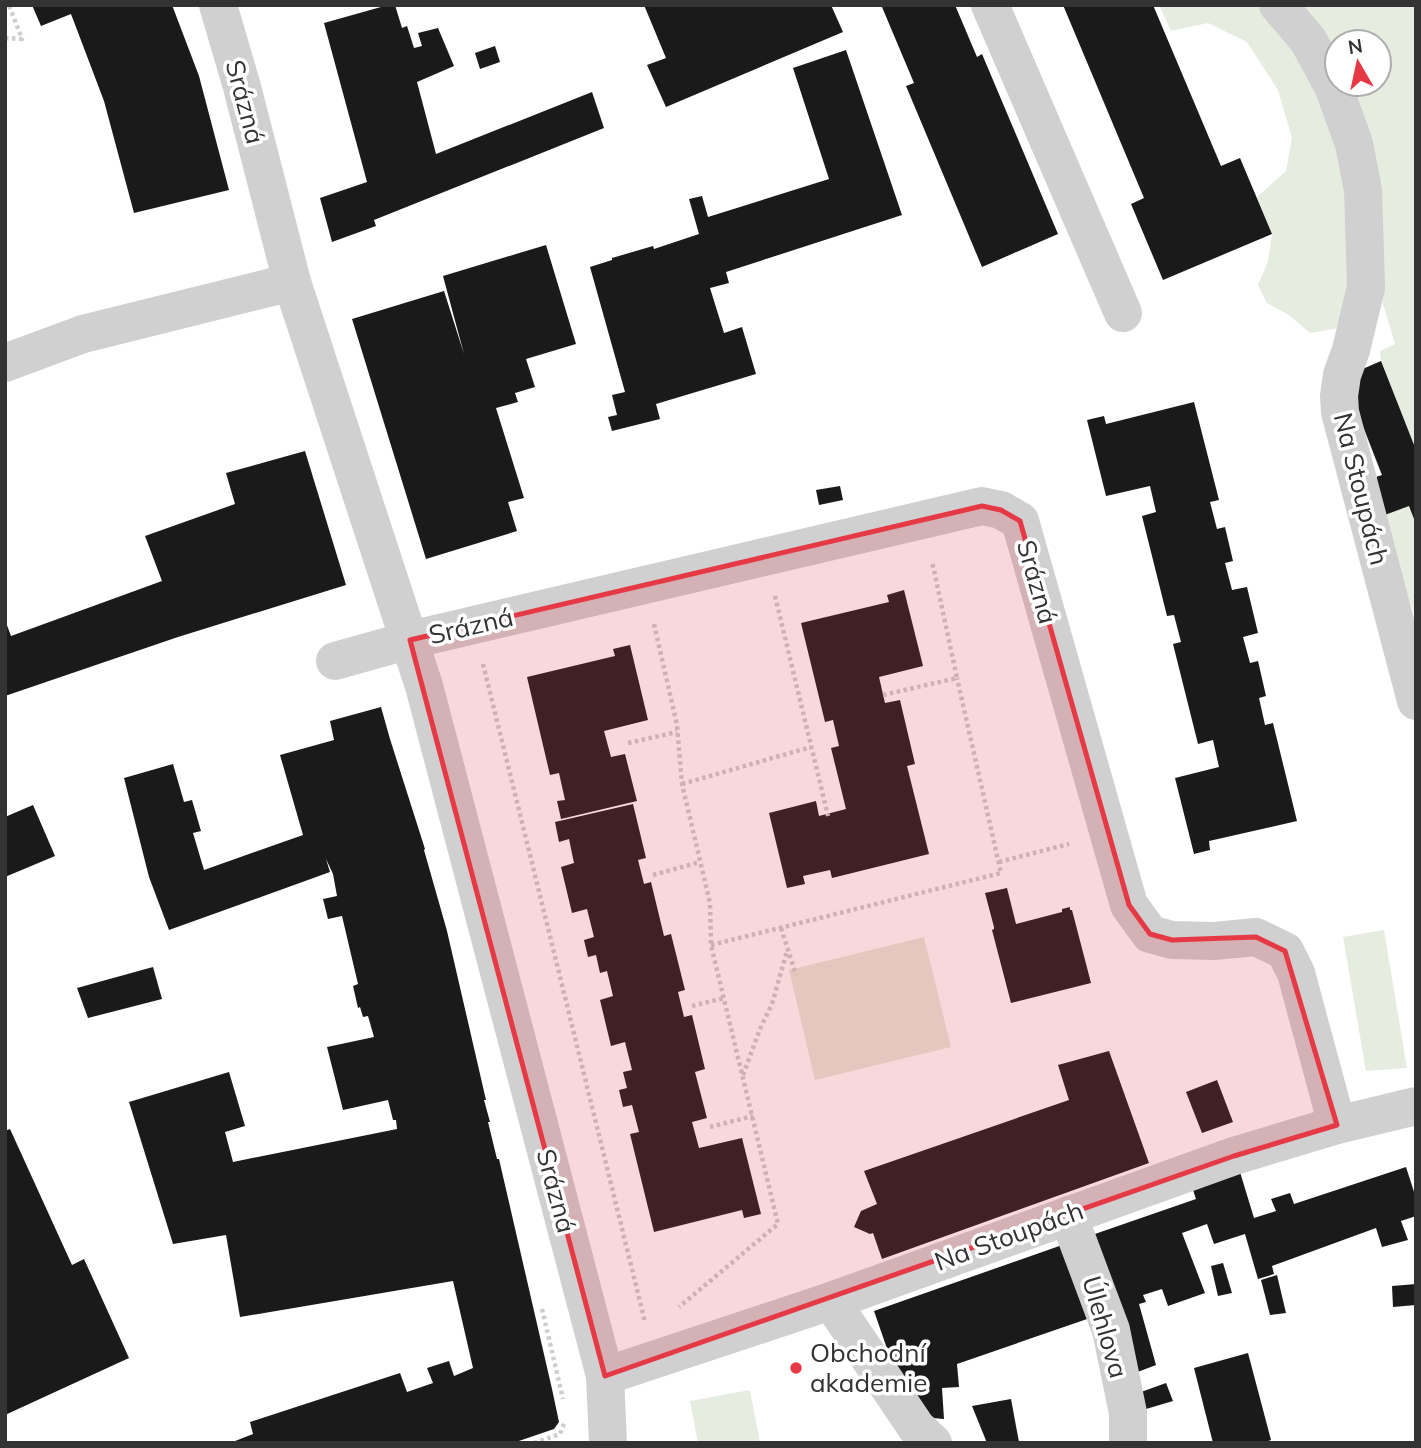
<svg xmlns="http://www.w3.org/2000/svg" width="1421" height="1448" font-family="Mulish,sans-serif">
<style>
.green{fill:#e6ecdf}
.building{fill:#1a1a1a}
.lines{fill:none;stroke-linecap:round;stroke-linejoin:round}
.path{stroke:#cdcdcd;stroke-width:4.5;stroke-dasharray:3.5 3.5;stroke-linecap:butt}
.minor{stroke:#d0d0d0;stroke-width:38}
.marked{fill:#e63946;fill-opacity:0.2;stroke:#e63946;stroke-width:5;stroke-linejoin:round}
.poi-dot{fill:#e63946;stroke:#fff;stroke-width:2.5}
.labels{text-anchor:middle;stroke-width:7;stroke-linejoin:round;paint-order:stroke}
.street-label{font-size:26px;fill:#333;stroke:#fff}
.poi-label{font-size:26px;fill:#333;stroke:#fff;text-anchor:start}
</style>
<rect width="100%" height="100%" fill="#fff"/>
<g class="green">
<polygon points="1159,5 1264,5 1307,62 1350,192 1351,260 1344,327 1310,333 1289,315 1267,303 1258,285 1268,261 1272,234 1257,197 1286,171 1292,138 1278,90 1247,42 1208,23 1171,31"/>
<polygon points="1295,5 1416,5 1416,620 1370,479 1381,475 1353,402 1351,374 1381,361 1380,351 1395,344 1381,297 1346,84 1379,84 1379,42 1337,42 1337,68"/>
<polygon points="1384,930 1407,1068 1366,1071 1343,937"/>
<polygon points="924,937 951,1047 815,1080 789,970"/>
<polygon points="750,1390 760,1443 698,1443 690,1401"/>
</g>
<g class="building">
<polygon points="32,5 172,5 199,76 229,190 134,213 104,101 71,14 41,26"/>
<polygon points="388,5 395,5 402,28 407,26 414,48 422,46 418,33 438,28 454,66 417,82 436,154 592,92 604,128 374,220 376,226 332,242 320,198 367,182 324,23"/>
<polygon points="644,5 831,5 843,32 666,107 647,65 666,58"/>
<polygon points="886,5 955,5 977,57 982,54 1058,234 982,267 906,86 914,83 882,7"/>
<polygon points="1063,5 1153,5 1221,166 1240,158 1272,234 1163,280 1131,204 1144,198"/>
<polygon points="495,46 500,62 480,69 475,53"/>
<polygon points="846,50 902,215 726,272 729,283 710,288 724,333 742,327 756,374 656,404 660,419 612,431 608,417 617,415 612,395 625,392 590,267 612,260 612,258 653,246 654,249 699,234 689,199 702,196 708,217 829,179 793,68"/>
<polygon points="546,245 576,344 526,359 535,387 515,393 518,402 496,408 524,498 508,502 517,531 426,559 352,319 444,291 464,354 443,276"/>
<polygon points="1381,361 1416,450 1416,524 1409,506 1382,516 1370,479 1382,475 1352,398 1351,374"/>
<polygon points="1194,402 1219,500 1210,502 1217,529 1225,527 1233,561 1225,563 1232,590 1247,587 1258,633 1243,637 1250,663 1258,661 1266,696 1259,698 1265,725 1273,723 1297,821 1209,841 1210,850 1194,854 1175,778 1219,767 1213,740 1198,744 1173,644 1181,642 1174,615 1167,616 1142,516 1156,512 1150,486 1106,496 1087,420 1104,416 1106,424"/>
<polygon points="305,451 346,585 178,637 5,696 5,620 11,636 162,581 145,536 235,504 226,473"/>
<polygon points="840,486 843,500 819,505 816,490"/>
<polygon points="904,590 923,666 879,677 885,703 900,700 915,764 907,766 929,854 832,878 830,870 803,876 805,884 787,888 769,813 816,801 819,816 846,809 831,748 839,746 833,720 825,722 801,623 889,602 887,595"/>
<polygon points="630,645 648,720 604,731 611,757 625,754 637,801 561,819 557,801 565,800 559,773 550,775 527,677 615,656 613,649"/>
<polygon points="381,707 390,739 425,849 424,850 447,931 486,1100 484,1100 490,1122 488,1122 497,1159 499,1159 552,1389 559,1422 554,1429 513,1443 230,1443 253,1434 250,1422 400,1373 407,1392 433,1383 427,1368 449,1361 454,1376 473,1368 453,1281 240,1317 226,1235 173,1244 129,1102 229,1072 245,1126 225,1132 233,1162 397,1129 396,1120 393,1120 388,1100 343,1110 327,1047 374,1037 368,1016 363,1017 360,1007 358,1008 353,986 358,984 342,916 328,919 323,899 337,896 333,874 326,859 330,872 169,930 149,877 124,778 173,764 184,802 192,800 201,831 193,833 204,870 303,835 280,755 334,740 330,721"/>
<polygon points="633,804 646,858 638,860 644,884 651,882 664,936 671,934 685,990 678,992 684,1017 692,1015 705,1069 695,1072 707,1118 692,1122 699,1148 742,1138 761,1214 744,1218 742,1210 654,1232 630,1134 639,1132 632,1105 623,1107 619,1090 627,1088 623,1072 632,1070 625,1042 611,1046 600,1000 613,996 607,971 600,973 596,955 588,957 584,940 594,937 587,909 572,913 561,867 574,863 569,839 559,842 555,822"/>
<polygon points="33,805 55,856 5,877 5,817"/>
<polygon points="1007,888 1016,924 1062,912 1062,909 1070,907 1070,910 1072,910 1091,983 1011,1003 992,930 994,929 994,927 985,893"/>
<polygon points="153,967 162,999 88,1018 77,988"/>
<polygon points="1109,1051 1149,1163 882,1259 873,1233 870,1234 854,1227 861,1211 877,1204 864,1171 1069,1100 1058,1065"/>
<polygon points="1217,1080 1233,1122 1202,1133 1186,1092"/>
<polygon points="10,1129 72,1265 84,1259 129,1358 5,1415 5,1131"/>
<polygon points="1406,1167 1416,1198 1416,1216 1401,1221 1408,1240 1382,1247 1376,1228 1272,1266 1274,1274 1258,1279 1245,1234 1214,1244 1207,1224 1182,1233 1205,1293 1168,1306 1162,1289 1143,1295 1146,1302 1139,1304 1156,1365 1135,1373 1092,1235 1196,1199 1192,1187 1240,1172 1254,1218 1276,1211 1271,1199 1290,1193 1294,1204"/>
<polygon points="1065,1244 1090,1318 957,1364 959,1387 942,1388 944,1419 921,1417 901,1389 874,1311"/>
<polygon points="1223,1263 1232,1293 1218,1296 1211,1266"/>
<polygon points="1277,1275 1286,1313 1270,1315 1261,1280"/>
<polygon points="1416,1284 1416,1305 1393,1307 1392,1286"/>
<polygon points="1248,1353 1271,1440 1263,1443 1213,1443 1194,1368"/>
<polygon points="1166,1383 1173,1401 1146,1409 1141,1392"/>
<polygon points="1011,1399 1019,1442 987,1443 972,1406"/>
</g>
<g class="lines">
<g class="path">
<polyline points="5,38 22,39 9,5"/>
<polyline points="775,596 828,816"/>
<polyline points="654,624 677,725 682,784 710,903 711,945 778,1224 679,1307"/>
<polyline points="483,664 645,1322"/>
<polyline points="883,695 957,678 932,561"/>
<polyline points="628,743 677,732"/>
<polyline points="682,784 811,747"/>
<polyline points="999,862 1069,844"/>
<polyline points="653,875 700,862"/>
<polyline points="781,928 796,975"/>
<polyline points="711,945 1001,873 957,678"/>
<polyline points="692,1006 724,998"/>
<polyline points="743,1075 760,1029 772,1004 787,951"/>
<polyline points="710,1127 753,1116"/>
<polyline points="542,1309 563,1399"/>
<polyline points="534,1443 560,1434 565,1421"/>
</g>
<g class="minor">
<polyline points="218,5 242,87 292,282 424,686 605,1376 608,1443"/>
<polyline points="990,5 1123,313"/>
<polyline points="1278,5 1308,40 1334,88 1354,144 1363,190 1366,287 1351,350 1342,375 1339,396 1340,412 1416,701"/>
<polyline points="5,363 83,334 292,282"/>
<polyline points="335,661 410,640 982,506 1001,510 1020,521 1129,905 1150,934 1172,940 1214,941 1256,937 1285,951 1296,973 1337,1125"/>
<polyline points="1068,1215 1111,1330 1128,1413 1128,1443"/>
<polyline points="831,1301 916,1427 933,1443"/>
<polyline points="605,1376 831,1301 1234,1156 1337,1125 1416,1106"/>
</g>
</g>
<path class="marked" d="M982,506l19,4 19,11 109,384 21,29 22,6 84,-3 29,14 52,174 -103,31 -629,220 -195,-736z"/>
<circle class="poi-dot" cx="796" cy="1368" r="7"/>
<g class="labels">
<g class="street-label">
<text transform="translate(245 102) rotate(75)" y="9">Srázná</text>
<text transform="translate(1361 489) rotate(76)" y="9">Na Stoupách</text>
<text transform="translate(1037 582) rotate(74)" y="9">Srázná</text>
<text transform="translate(471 626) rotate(-13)" y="9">Srázná</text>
<text transform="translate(556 1191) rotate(75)" y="9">Srázná</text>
<text transform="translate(1009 1236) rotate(-20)" y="9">Na Stoupách</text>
<text transform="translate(1105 1327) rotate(74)" y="9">Úlehlova</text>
</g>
<g class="poi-label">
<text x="810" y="1362">Obchodní<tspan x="810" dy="30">akademie</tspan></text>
</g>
</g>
<rect width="1421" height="1448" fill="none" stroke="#333333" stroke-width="14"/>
<g transform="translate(1358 63) rotate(351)"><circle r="33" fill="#ffffff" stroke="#adadad" stroke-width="2"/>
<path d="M0-5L12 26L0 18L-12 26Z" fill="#e63946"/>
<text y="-10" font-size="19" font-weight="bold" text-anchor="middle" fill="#333333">N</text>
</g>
</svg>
